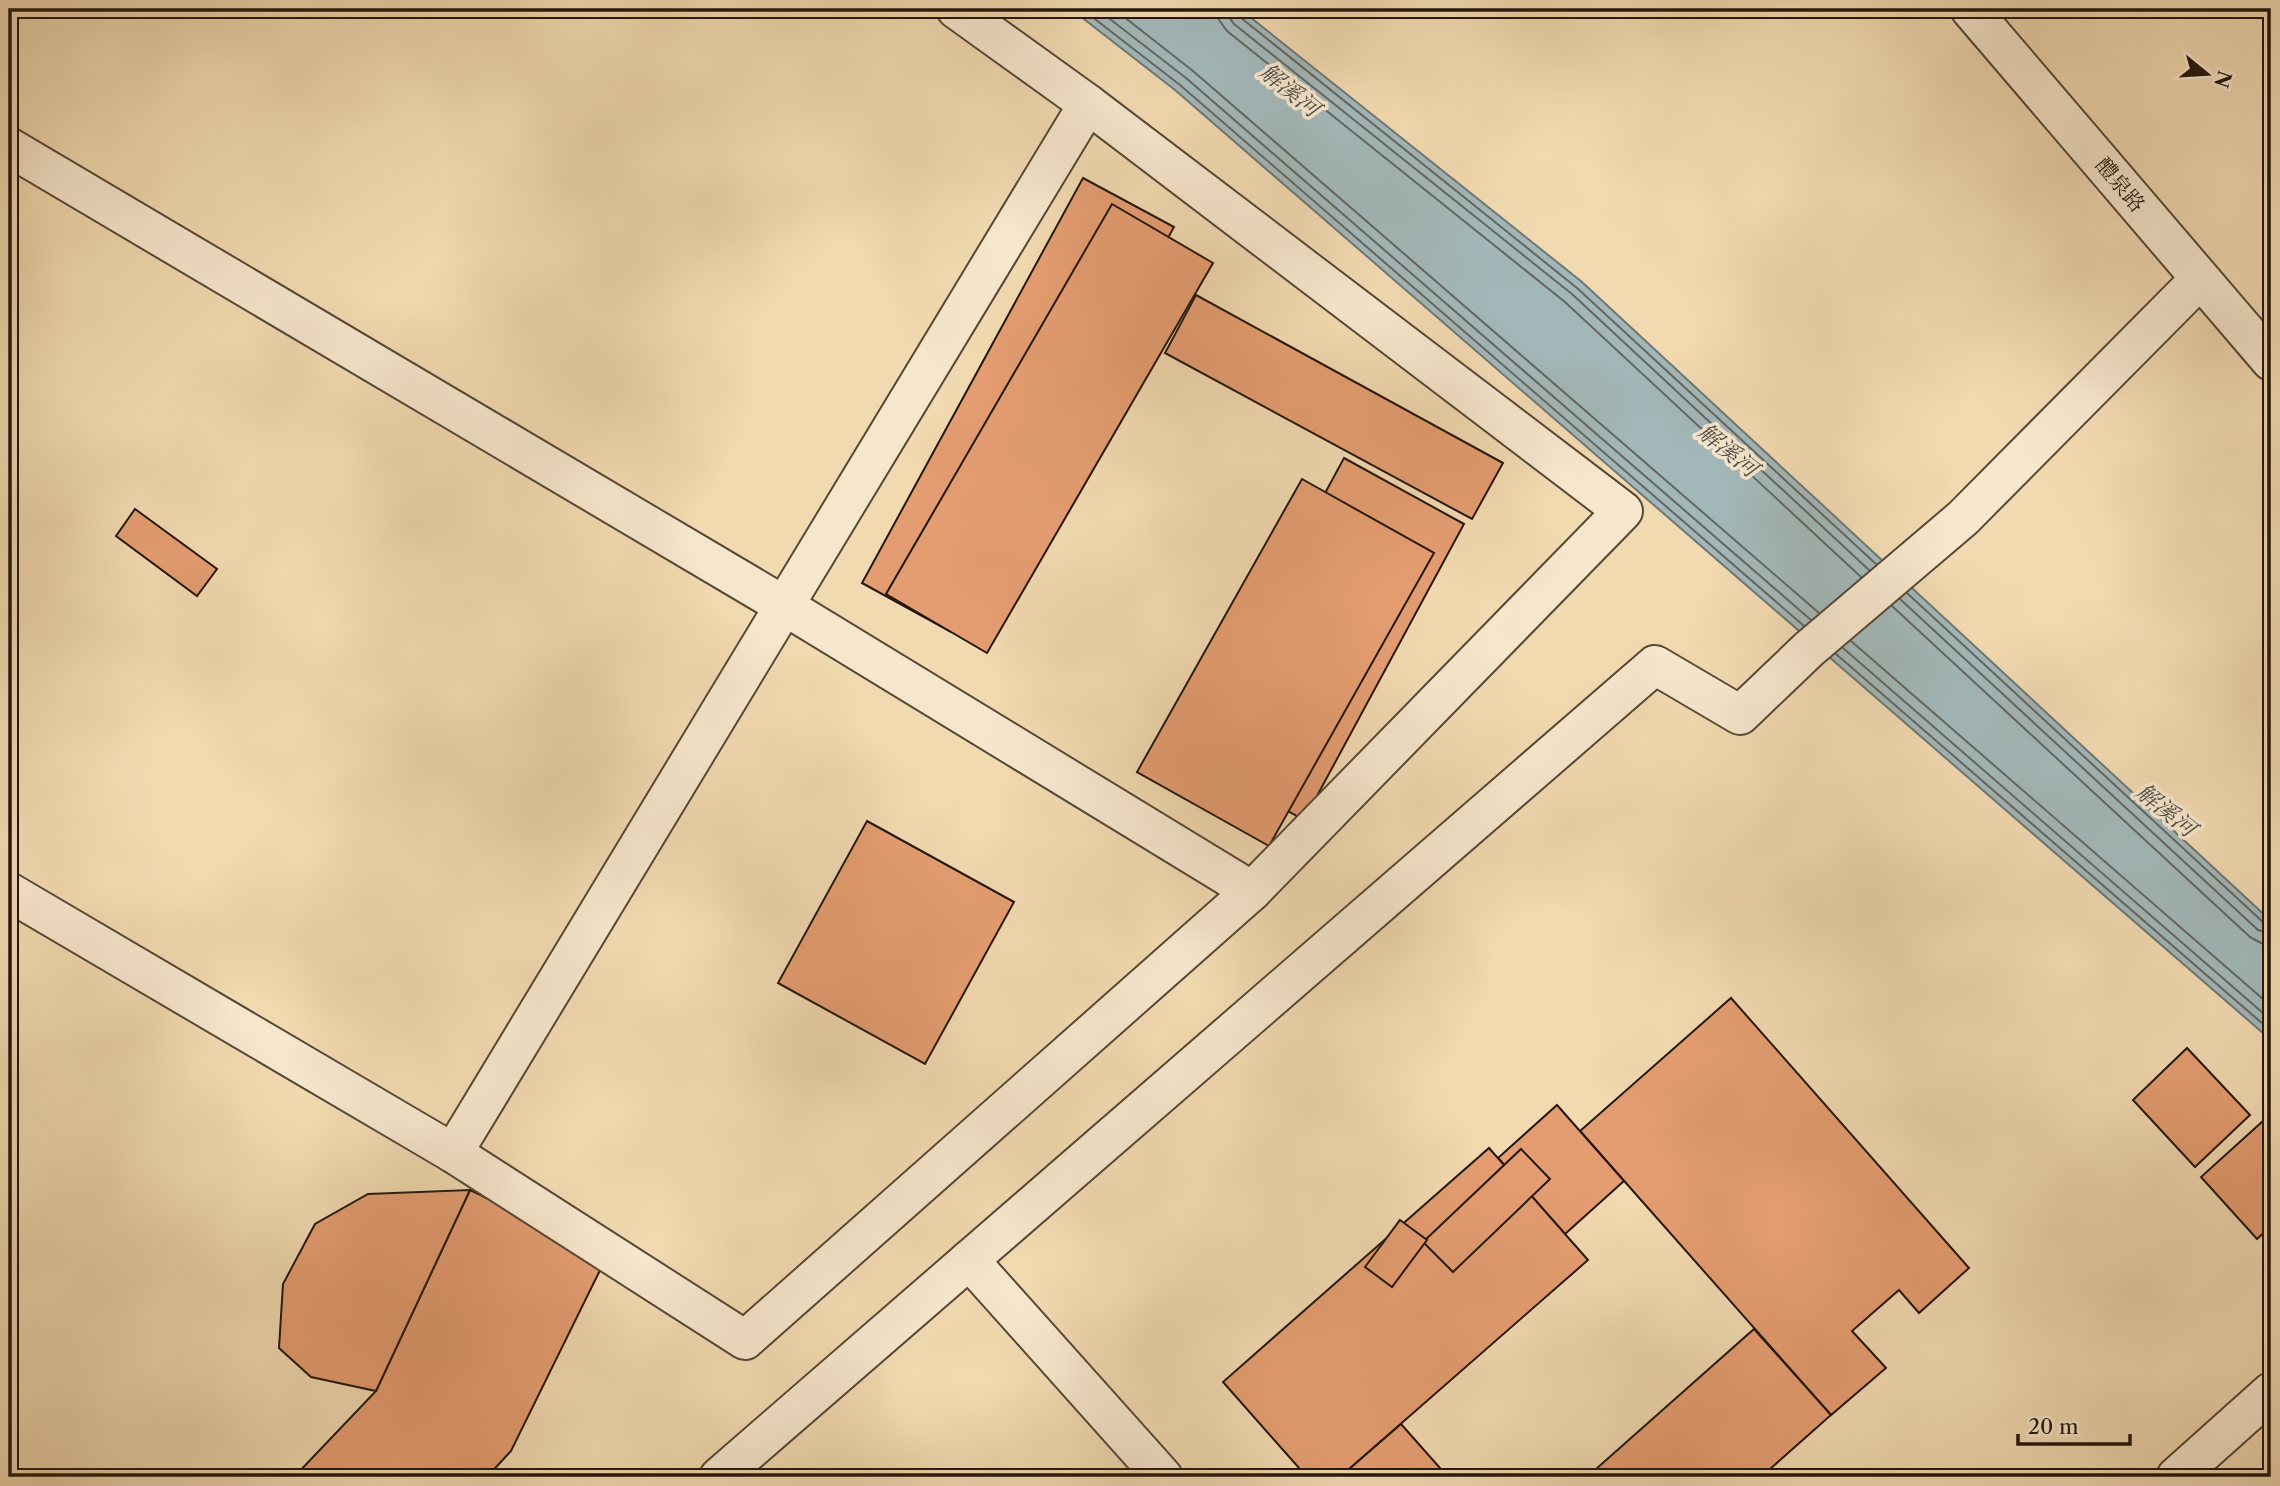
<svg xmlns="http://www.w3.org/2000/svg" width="2280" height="1486" font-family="'Libre Caslon Text','Noto Serif SC',serif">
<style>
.water{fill:#a2b7b8;stroke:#6f7774;stroke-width:2}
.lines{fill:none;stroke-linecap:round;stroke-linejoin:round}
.shore{stroke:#626762;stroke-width:2}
.building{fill:#e49d70;stroke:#23170d;stroke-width:2}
.minor-casing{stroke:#564836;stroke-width:42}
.minor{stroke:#f6e6cc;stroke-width:38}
.labels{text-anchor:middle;stroke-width:7;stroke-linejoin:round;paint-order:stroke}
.street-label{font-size:21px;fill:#23170d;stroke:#f6e6cc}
.water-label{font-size:23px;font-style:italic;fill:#4f4f49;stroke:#f6e6cc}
</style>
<rect width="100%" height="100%" fill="#f1d9b0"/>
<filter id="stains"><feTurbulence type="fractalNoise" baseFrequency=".00286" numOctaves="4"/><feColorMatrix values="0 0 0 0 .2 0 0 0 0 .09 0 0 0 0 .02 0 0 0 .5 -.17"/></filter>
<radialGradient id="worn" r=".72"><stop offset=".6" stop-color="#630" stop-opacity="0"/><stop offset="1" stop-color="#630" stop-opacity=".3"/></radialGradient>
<polygon class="water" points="1071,9 1240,9 1582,282 2271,921 2271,1040 1175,90"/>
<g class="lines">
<g class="shore">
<polyline points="1082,9 1180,85 1804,626"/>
<polyline points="1097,9 1186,78 1811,620"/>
<polyline points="1114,9 1193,71 1819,613"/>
<polyline points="1217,9 1219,20 1227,31 1565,302 1861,577"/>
<polyline points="1228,9 1229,17 1234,24 1572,294 1869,570"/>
<polyline points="1237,9 1240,17 1577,288 1876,564"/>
<polyline points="1907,593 2264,923 2271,925"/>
<polyline points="1900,599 2258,930 2271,934"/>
<polyline points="1892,606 2250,937 2261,943 2271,945"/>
<polyline points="1851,641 2271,1006"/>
<polyline points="1843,648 2271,1020"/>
<polyline points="1836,654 2271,1031"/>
</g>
</g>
<g class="building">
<polygon points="1083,178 1174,227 951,632 862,583"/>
<polygon points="1112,204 1213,263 987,653 886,594"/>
<polygon points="1196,295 1503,463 1472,519 1165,353"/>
<polygon points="1344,458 1464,524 1304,820 1184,754"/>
<polygon points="1302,479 1434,553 1269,846 1137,772"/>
<polygon points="135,509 217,569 197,596 116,536"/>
<polygon points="867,821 1014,902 925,1064 778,983"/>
<polygon points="1731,998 1969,1268 1919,1313 1899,1290 1852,1331 1886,1368 1831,1415 1580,1131"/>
<polygon points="2187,1048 2250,1115 2195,1167 2133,1100"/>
<polygon points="1557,1105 1624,1181 1565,1234 1498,1158"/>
<polygon points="2263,1121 2271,1130 2271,1226 2257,1239 2201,1177"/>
<polygon points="1489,1148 1588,1260 1340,1477 1307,1477 1223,1382"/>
<polygon points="1521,1149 1550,1179 1453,1272 1423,1242"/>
<polygon points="470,1190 607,1256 511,1451 487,1477 294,1477 376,1391"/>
<polygon points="470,1190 376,1391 311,1377 279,1348 283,1284 315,1224 368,1194"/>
<polygon points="1400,1220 1427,1240 1392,1287 1365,1267"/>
<polygon points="1754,1329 1831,1415 1761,1477 1587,1477"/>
<polygon points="1401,1424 1448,1477 1340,1477"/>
</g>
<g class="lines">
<defs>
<g id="minor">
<polyline points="1970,9 2271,361"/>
<polyline points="9,147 783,605 1252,891"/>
<polyline points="9,892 453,1153 745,1340 1252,891 1623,511 1088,104 956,9"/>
<polyline points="453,1153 1088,104"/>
<polyline points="969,1260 1163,1477"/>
<polyline points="719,1477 1655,665 1740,715 1809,649 1963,518 2200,279"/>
<polyline points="2176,1477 2271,1392"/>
</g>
</defs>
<use href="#minor" class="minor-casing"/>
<use href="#minor" class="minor"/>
</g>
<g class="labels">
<g class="street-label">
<text transform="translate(2120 185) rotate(50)" y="7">醴泉路</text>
</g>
<g class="water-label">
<text transform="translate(1290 90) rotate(39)" y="8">解溪河</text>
<text transform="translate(1728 450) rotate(39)" y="8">解溪河</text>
<text transform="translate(2166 810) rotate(39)" y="8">解溪河</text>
</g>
</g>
<rect width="2280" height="1486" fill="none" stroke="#f1d9b0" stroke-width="35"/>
<rect x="10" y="10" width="2259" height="1465" fill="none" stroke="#23170d" stroke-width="3.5"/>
<rect x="18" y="18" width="2245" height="1451" fill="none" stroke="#23170d" stroke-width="2"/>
<g transform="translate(2207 74) rotate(108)" stroke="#f6e6cc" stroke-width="5" paint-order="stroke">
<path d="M0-5L12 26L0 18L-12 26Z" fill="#23170d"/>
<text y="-10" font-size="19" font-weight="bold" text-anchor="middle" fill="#23170d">N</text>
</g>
<path d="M2018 1434v10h112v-10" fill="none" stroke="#23170d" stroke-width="3.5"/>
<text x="2028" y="1434" font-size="21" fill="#23170d" stroke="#f6e6cc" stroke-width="5" paint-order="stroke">20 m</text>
<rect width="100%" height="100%" filter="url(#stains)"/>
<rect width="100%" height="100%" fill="url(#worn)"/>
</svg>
